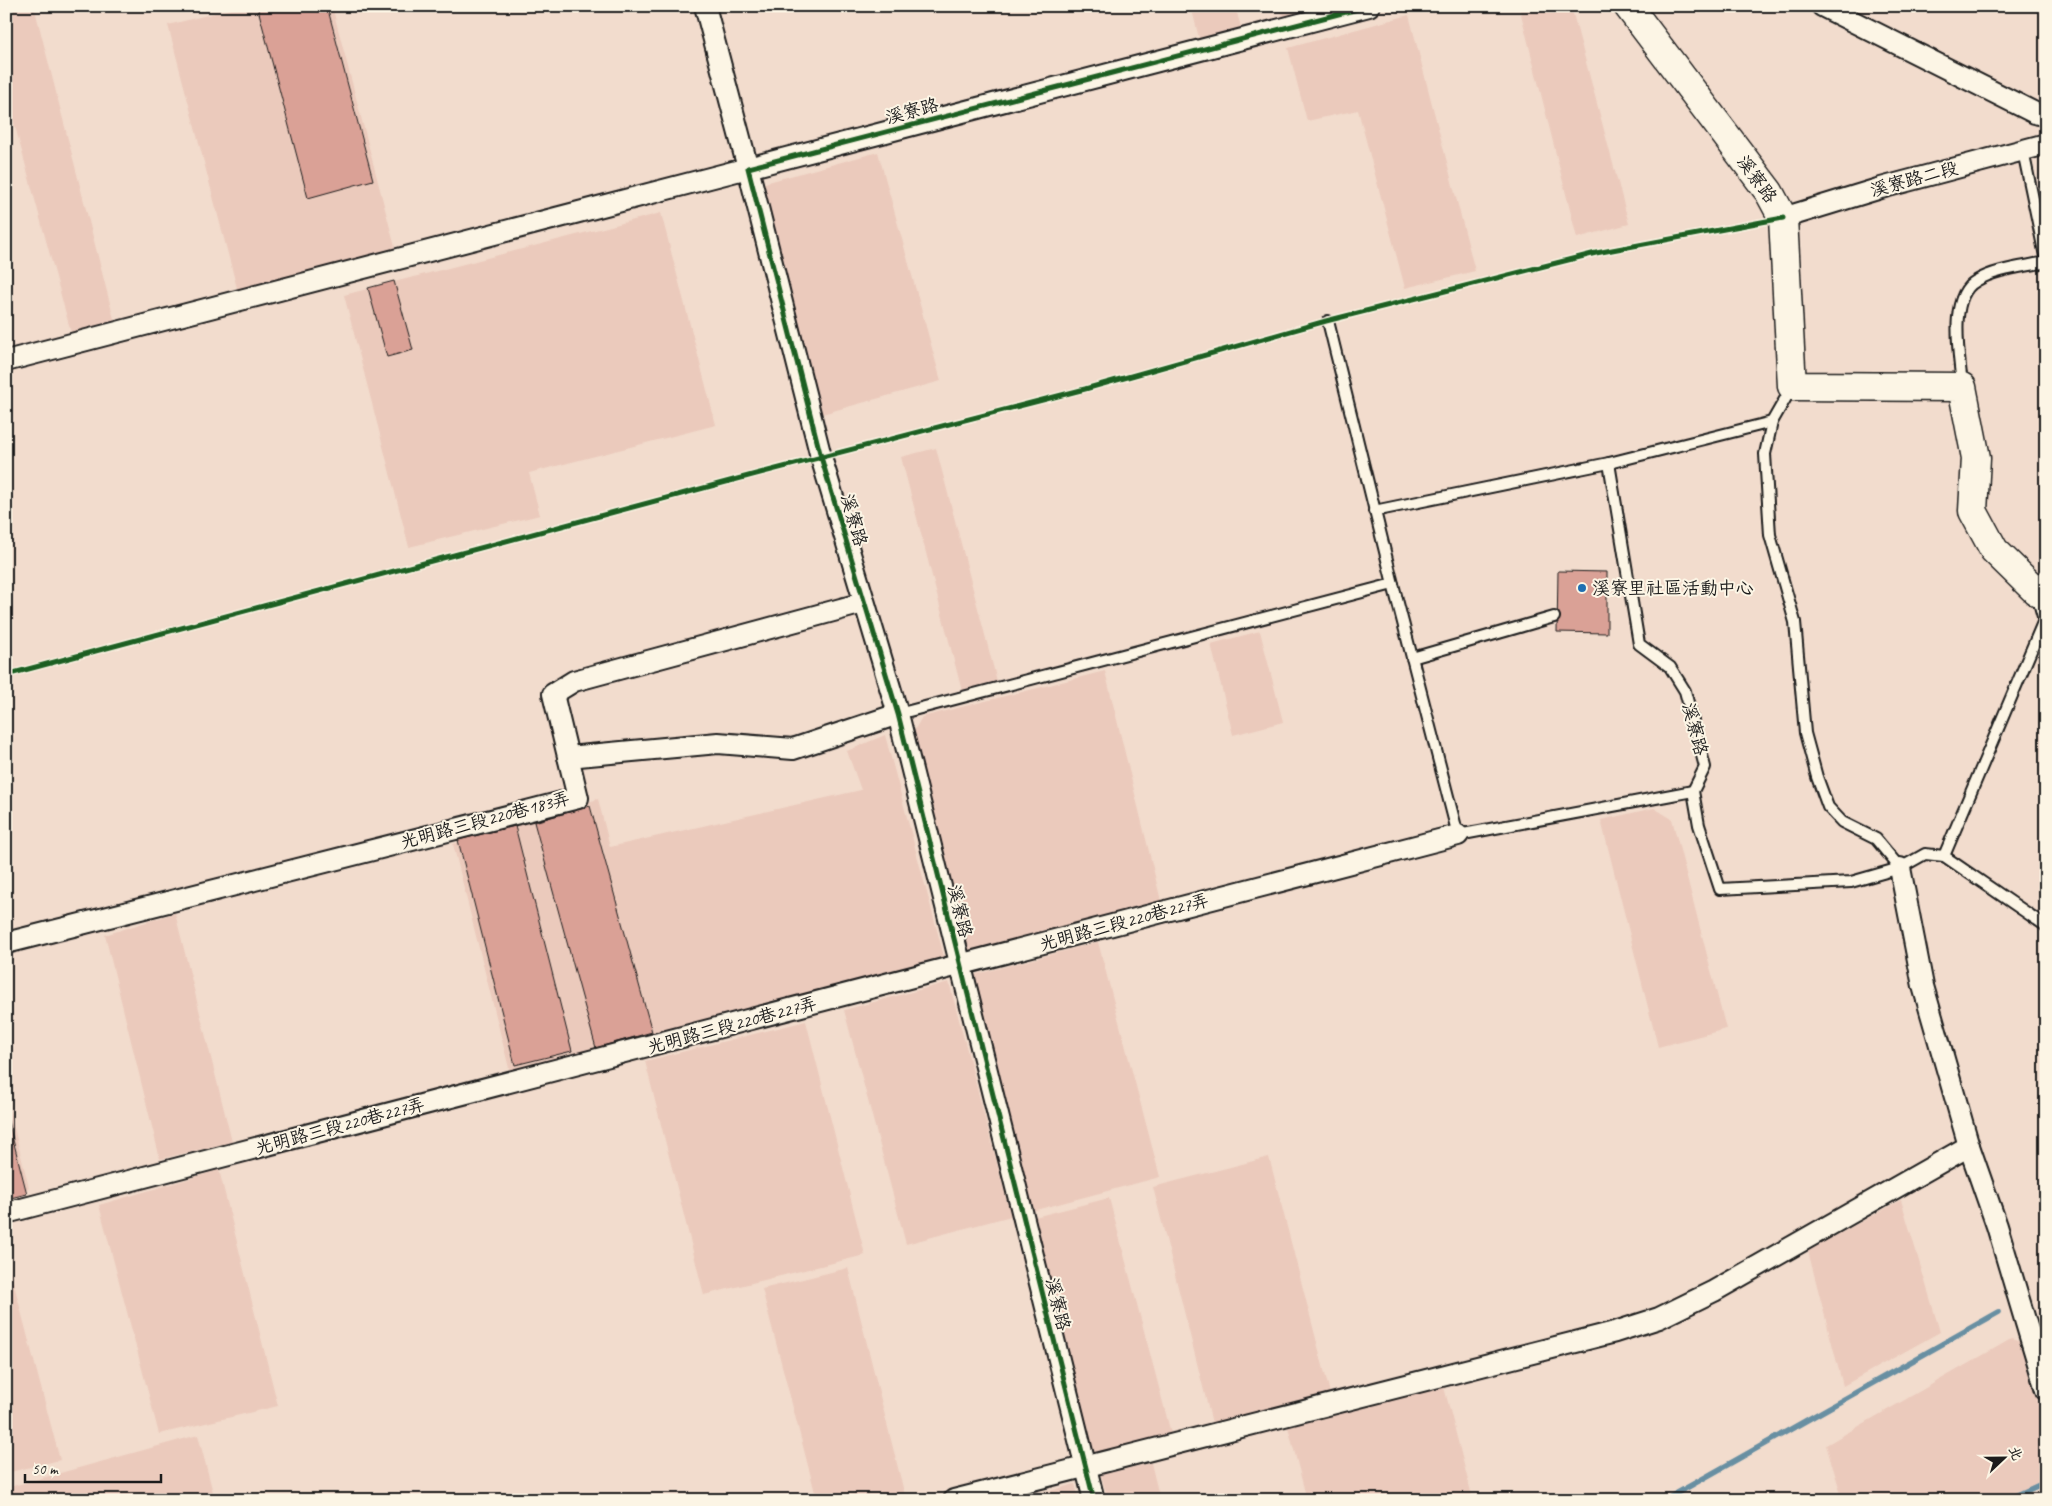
<svg xmlns="http://www.w3.org/2000/svg" width="2052" height="1506" font-family="Caveat,'LXGW WenKai TC',sans-serif">
<style>
.built{fill:#ebcabc}
.lines{fill:none;stroke-linecap:round;stroke-linejoin:round}
.stream{stroke:#678fa2;stroke-width:5.5}
.building{fill:#daa196;stroke:#1c1c1c}
.lane-casing{stroke:#1c1c1c;stroke-width:14}
.street-casing{stroke:#1c1c1c;stroke-width:24}
.secondary-casing{stroke:#1c1c1c;stroke-width:31}
.lane{stroke:#fcf5e5;stroke-width:10}
.street{stroke:#fcf5e5;stroke-width:20}
.secondary{stroke:#fcf5e5;stroke-width:28}
.cycleway-casing{stroke:#fcf5e5;stroke-width:8}
.cycleway{stroke:#1b5e20;stroke-width:5}
.poi-dot{fill:#1f6fb2;stroke:#fcf5e5;stroke-width:2}
.labels{text-anchor:middle;stroke-width:4;stroke-linejoin:round;paint-order:stroke}
.street-label{font-size:18px;fill:#1c1c1c;stroke:#fcf5e5}
.poi-label{font-size:18px;fill:#1c1c1c;stroke:#fcf5e5;text-anchor:start}
</style>
<rect width="100%" height="100%" fill="#f2dccd"/>
<filter id="ink" filterUnits="userSpaceOnUse"><feTurbulence type="fractalNoise" baseFrequency=".02" numOctaves="2"/><feDisplacementMap in="SourceGraphic" scale="10" xChannelSelector="R" yChannelSelector="G"/><feConvolveMatrix kernelMatrix="1 2 1 2 8 2 1 2 1" color-interpolation-filters="sRGB"/></filter>
<g filter="url(#ink)">
<g class="built">
<polygon points="6,6 34,6 116,327 72,336 6,93"/>
<polygon points="243,6 332,6 396,251 238,292 168,25"/>
<polygon points="1191,6 1235,6 1243,34 1201,46"/>
<polygon points="1280,6 1339,6 1284,22"/>
<polygon points="1519,6 1571,6 1629,224 1577,238"/>
<polygon points="1409,15 1475,271 1405,288 1358,110 1307,121 1288,48"/>
<polygon points="878,152 941,381 815,416 761,184"/>
<polygon points="661,213 716,425 529,473 540,515 409,547 344,295"/>
<polygon points="936,448 997,681 962,691 901,457"/>
<polygon points="1260,631 1283,722 1233,735 1211,644"/>
<polygon points="1105,671 1162,905 974,953 953,939 907,743 922,717"/>
<polygon points="885,735 945,960 510,1072 453,844 598,799 610,847 861,790 847,751"/>
<polygon points="1654,808 1672,819 1726,1029 1658,1047 1601,820"/>
<polygon points="175,913 232,1142 160,1159 105,935"/>
<polygon points="1098,942 1160,1177 1028,1212 966,977"/>
<polygon points="949,982 1011,1216 906,1244 844,1010"/>
<polygon points="806,1021 865,1255 704,1295 645,1061"/>
<polygon points="6,1096 29,1188 6,1196"/>
<polygon points="1269,1157 1331,1397 1213,1427 1153,1187"/>
<polygon points="219,1170 278,1406 159,1434 99,1205"/>
<polygon points="1109,1198 1172,1437 1093,1458 1031,1218"/>
<polygon points="1901,1200 1940,1332 1843,1386 1808,1251"/>
<polygon points="6,1254 60,1460 6,1473"/>
<polygon points="848,1268 906,1500 817,1500 762,1289"/>
<polygon points="2011,1339 2021,1342 2046,1429 2046,1484 2010,1500 1843,1500 1826,1445"/>
<polygon points="1444,1387 1473,1500 1307,1500 1288,1427"/>
<polygon points="198,1435 215,1500 6,1500 6,1488"/>
<polygon points="1151,1463 1160,1500 1108,1500 1101,1475"/>
<polygon points="1075,1484 1079,1500 1018,1500"/>
</g>
<g class="lines">
<g class="stream">
<polyline points="1665,1500 1999,1312"/>
<polyline points="2006,1500 2046,1482"/>
</g>
</g>
<g class="building">
<polygon points="271,6 327,6 373,180 308,198 258,9"/>
<polygon points="394,281 413,350 387,357 368,288"/>
<polygon points="1558,571 1607,572 1607,633 1557,632"/>
<polygon points="590,806 652,1032 596,1048 534,822"/>
<polygon points="515,826 572,1051 515,1065 458,840"/>
<polygon points="6,1113 27,1194 6,1199"/>
</g>
<g class="lines">
<defs>
<g id="lane">
<polyline points="2023,151 2046,261"/>
<polyline points="1328,321 1393,584 1458,835 1693,791"/>
<path d="M1962,386c-2,-28 -15,-89 14,-105 20,-12 47,-14 70,-19"/>
<polyline points="1792,387 1772,422 1765,454 1770,535 1795,622 1805,733 1817,777 1828,807 1842,822 1876,839 1900,868"/>
<polyline points="1609,463 1639,644 1670,667 1685,691 1705,767 1693,791 1699,825 1720,889 1851,882 1900,868 1925,854 1944,856 2046,926"/>
<polyline points="1374,511 1609,463 1772,422"/>
<polyline points="1412,658 1554,617"/>
<polyline points="898,714 1393,584"/>
<polyline points="1944,856 2044,620 2036,592"/>
</g>
<g id="street">
<polyline points="1822,6 2035,113 2046,116"/>
<polyline points="1783,218 1881,188 2046,144"/>
<polyline points="6,361 748,168 705,6"/>
<polyline points="568,757 718,743 793,749 898,714"/>
<polyline points="1900,868 1923,986 1969,1146 1997,1226 2046,1390"/>
<polyline points="6,943 578,798 553,694 574,681 863,603"/>
<polyline points="6,1213 1458,835"/>
<polyline points="954,1500 1615,1332 1659,1318 1714,1291 1969,1146"/>
<polyline points="1094,1500 898,714 821,457 748,168 1369,6"/>
</g>
<polyline id="secondary" points="1628,6 1769,192 1783,218 1792,386 1962,387 1976,458 1973,511 1994,550 2036,591 2046,585"/>
</defs>
<use href="#lane" class="lane-casing"/>
<use href="#street" class="street-casing"/>
<use href="#secondary" class="secondary-casing"/>
<use href="#lane" class="lane"/>
<use href="#street" class="street"/>
<use href="#secondary" class="secondary"/>
<defs>
<g id="cycleway">
<polyline points="6,675 756,474 1085,389 1326,321 1596,253 1783,218"/>
<polyline points="1094,1500 898,714 821,457 748,168 1369,6"/>
</g>
</defs>
<use href="#cycleway" class="cycleway-casing"/>
<use href="#cycleway" class="cycleway"/>
</g>
</g>
<circle class="poi-dot" cx="1582" cy="588" r="5"/>
<g class="labels">
<g class="street-label">
<text transform="translate(912 111) rotate(-15)" y="6">溪寮路</text>
<text transform="translate(1757 179) rotate(54)" y="6">溪寮路</text>
<text transform="translate(1914 179) rotate(-15)" y="6">溪寮路二段</text>
<text transform="translate(854 520) rotate(74)" y="6">溪寮路</text>
<text transform="translate(1695 729) rotate(75)" y="6">溪寮路</text>
<text transform="translate(485 820) rotate(-15)" y="6">光明路三段220巷183弄</text>
<text transform="translate(960 911) rotate(76)" y="6">溪寮路</text>
<text transform="translate(1124 922) rotate(-15)" y="6">光明路三段220巷227弄</text>
<text transform="translate(732 1025) rotate(-15)" y="6">光明路三段220巷227弄</text>
<text transform="translate(340 1126) rotate(-15)" y="6">光明路三段220巷227弄</text>
<text transform="translate(1058 1304) rotate(76)" y="6">溪寮路</text>
</g>
<g class="poi-label">
<text x="1592" y="594">溪寮里社區活動中心</text>
</g>
</g>
<rect width="2052" height="1506" fill="none" stroke="#fcf5e5" stroke-width="25"/>
<rect x="12" y="12" width="2027" height="1481" fill="none" stroke="#1c1c1c" stroke-width="2" filter="url(#ink)"/>
<g transform="translate(2004 1458) rotate(68)" stroke="#fcf5e5" stroke-width="4" paint-order="stroke">
<path d="M0-4L9 19L0 12L-9 19Z" fill="#1c1c1c"/>
<text y="-8" font-size="14" font-weight="bold" text-anchor="middle" fill="#1c1c1c">北</text>
</g>
<path d="M25 1474v8h136v-8" fill="none" stroke="#1c1c1c" stroke-width="2.5"/>
<text x="32" y="1474" font-size="15" fill="#1c1c1c" stroke="#fcf5e5" stroke-width="4" paint-order="stroke">50 m</text>
</svg>
